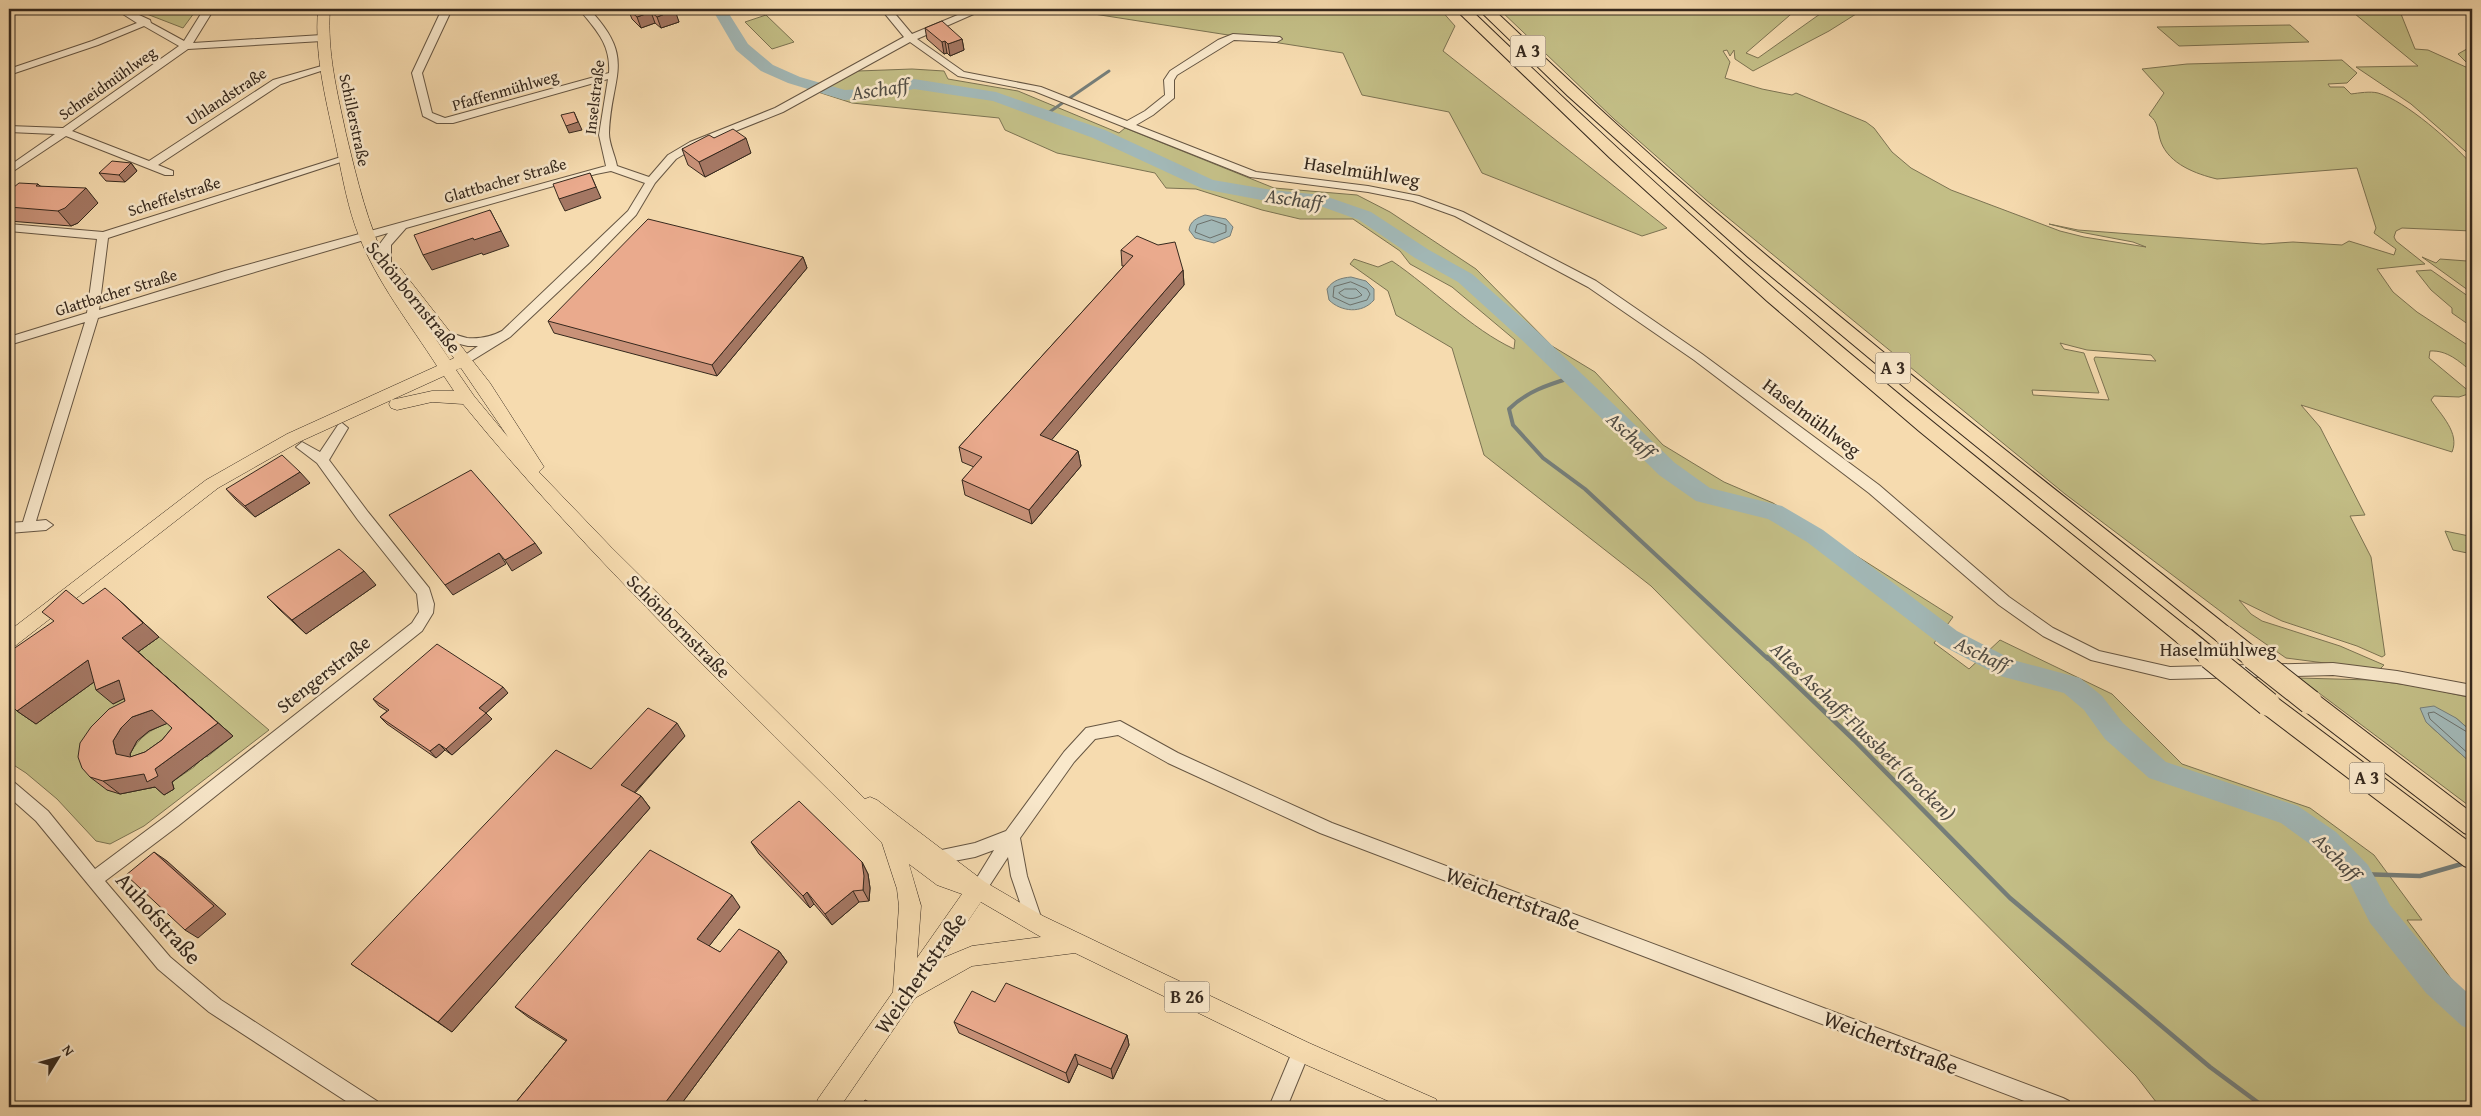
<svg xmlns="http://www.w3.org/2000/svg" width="2481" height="1116" font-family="'Gentium Book Plus',serif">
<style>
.green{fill:#c3be86;stroke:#7c7352;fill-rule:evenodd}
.water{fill:#a2b8b7;stroke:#767e79}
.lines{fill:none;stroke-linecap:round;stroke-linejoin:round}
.shore{stroke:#6c706a;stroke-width:1}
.stream-far2{stroke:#767e79;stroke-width:3}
.stream-far1{stroke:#767e79;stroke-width:4}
.stream{stroke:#767e79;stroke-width:4.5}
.river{fill:#a2b8b7;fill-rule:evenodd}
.minor-casing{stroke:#655542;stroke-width:2}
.major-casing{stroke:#35281d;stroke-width:1}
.highway-casing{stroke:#35281d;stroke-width:2}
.minor{fill:#f9e8cb;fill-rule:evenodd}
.major{fill:#f6dbaf;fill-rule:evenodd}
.highway{fill:#f6dbaf;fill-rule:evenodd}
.highway-bridge-far1-casing{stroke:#35281d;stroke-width:21;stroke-linecap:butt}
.highway-bridge-casing{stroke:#35281d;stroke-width:26;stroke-linecap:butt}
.highway-bridge-far1{stroke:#f6dbaf;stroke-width:19}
.highway-bridge{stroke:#f6dbaf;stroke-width:24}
.wall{fill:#c99279;stroke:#35281d;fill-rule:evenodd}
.shaded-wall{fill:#a47763;stroke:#35281d}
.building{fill:#eaaa8d;stroke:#35281d;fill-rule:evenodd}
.labels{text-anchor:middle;stroke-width:5;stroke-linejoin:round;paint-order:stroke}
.far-street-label{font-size:16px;fill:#35281d;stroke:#f9e8cb}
.shield{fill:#f9e8cb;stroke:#706251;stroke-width:1}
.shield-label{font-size:18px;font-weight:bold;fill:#35281d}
.street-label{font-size:19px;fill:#35281d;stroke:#f9e8cb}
.water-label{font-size:20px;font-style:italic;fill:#504c44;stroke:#f9e8cb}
.near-street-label{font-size:22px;fill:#35281d;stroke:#f9e8cb}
</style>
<rect width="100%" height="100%" fill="#f6dbaf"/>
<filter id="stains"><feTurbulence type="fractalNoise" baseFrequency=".004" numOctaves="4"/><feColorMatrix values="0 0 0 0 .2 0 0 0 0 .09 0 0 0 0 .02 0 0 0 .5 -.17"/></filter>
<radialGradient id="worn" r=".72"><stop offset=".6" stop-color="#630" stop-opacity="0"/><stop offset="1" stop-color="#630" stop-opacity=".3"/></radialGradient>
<g class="green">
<polygon points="142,9 197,9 183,28 139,11"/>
<polygon points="1109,9 1440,9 1455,26 1443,51 1667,228 1642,236 1482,173 1449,112 1362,95 1343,53 1094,14"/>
<path d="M1499,9h298l-51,44 12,5 69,-49h37l-35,22 -76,40 -18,-12 -1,-9 -4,6 -3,-6 -4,1 7,11 -5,16 37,11 30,6 4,-2 70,29 8,6 18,24 19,16 40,22 109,41 24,6 62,10 -13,-5 -53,-10 -31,-8 29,6 185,14 30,-2 49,3 7,-4 45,14 2,-6 -22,-16 2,-5 -19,-60 -140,11c-21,-5 -48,-15 -56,-37 -4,-11 -2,-20 -12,-27l15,-22 -22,-24 45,-5 155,-4 15,13 -10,10 -19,1 2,3h14l7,7c8,-1 19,-3 27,-1 28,8 75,50 94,72v66l-70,-3 -6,3 -2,6 2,4 29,23 -48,5 16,23 24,20 55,36v24c-13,-11 -25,-22 -42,-21l-1,7 42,35 -12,4 -25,-1 -3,4c10,15 29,33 21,52l-151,-47 19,22 45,88 -15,1 21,41 14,98 -3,2 -25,-11 -75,-25 -43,-21 12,14 11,7 78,25 44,19 -5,5 -93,-12 -46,-32 -175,-132 -360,-295 -91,-80zM2060,343l27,7 64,5 5,6 -61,-4 -1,2 15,41 -76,-5 -1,-5 67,3 -15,-40 -20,-4z"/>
<polygon points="2349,9 2399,9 2415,49 2428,50 2468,68 2470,66 2458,54 2472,46 2472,157 2411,104 2356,67 2418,66"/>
<polygon points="766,15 794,42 772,49 745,22"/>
<polygon points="2290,25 2309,42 2179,46 2157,27"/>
<path d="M912,69l32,2 4,8 70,12 101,42 6,-5 149,60 83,7 33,17 86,57 76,77 43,26 68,73 61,37 49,21 180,114 -19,26 35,26 31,-29 112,54 70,70 128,44 64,47 48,65h-15l55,73 10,6v108h-312l-24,-31 -485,-490 -167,-131 -32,-107 -56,-33 -8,-24 -38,-27 4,-5 24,8 14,-6c40,27 79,68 122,88l1,-9 -63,-53 -42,-23 -10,-13 -47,-32h-53l-38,-9 -66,-21 -30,-1 -11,-15 -98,-20 -52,-23 -6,-12 -147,-15 -34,-11 40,-21z"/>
<polygon points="2422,257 2436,263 2440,259 2467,261 2472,268 2472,293"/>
<polygon points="2431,270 2472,299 2472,327 2452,313 2452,308 2431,290 2416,271"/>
<polygon points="2472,525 2472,554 2453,550 2445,531 2469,536 2468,526"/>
<polygon points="159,637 269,730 144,826 110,844 96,841 57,799 26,773 9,762 9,683 109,671 135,693 107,790 120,793 161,786 164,794 174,789 172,782 194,767 205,755 207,757 233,736 138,652"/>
<polygon points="2299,678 2371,680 2422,687 2472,698 2472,732 2456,718 2426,722 2472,764 2472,808"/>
<path d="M168,723l20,18 -55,26 -3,-13c10,-18 20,-24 38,-31z"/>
</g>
<g class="water">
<path d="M1205,215l21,4 7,8 -3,9 -16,7 -19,-5 -6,-8c1,-9 8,-12 16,-15z"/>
<path d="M1351,277l15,4 8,8v11c-12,14 -33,12 -45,0l-2,-11c6,-9 14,-11 24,-12z"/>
<polygon points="2434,706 2456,718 2472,732 2472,764 2426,722 2420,708"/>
</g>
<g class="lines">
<g class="shore">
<polygon points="1212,220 1226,225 1226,232 1210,238 1195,232 1197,225"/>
<polygon points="1351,282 1367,289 1370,294 1367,300 1350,305 1333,297 1334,287"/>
<path d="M1345,289h11l6,6c-8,5 -16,5 -23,-2z"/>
<polyline points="2472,735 2434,712 2428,713 2430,719 2472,757"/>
</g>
<polyline class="stream-far2" points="1045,115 1109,71"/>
<path class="stream-far1" d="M1570,378c-23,7 -44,14 -61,31l4,16 30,33 42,31 183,170"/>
<g class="stream">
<polyline points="1767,657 1854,740 2010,898 2210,1067 2264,1107"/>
<polyline points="2359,874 2420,876 2472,861"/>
</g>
<polygon class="river" points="712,9 726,9 748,44 773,65 800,77 845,90 876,88 914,79 996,92 1105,130 1213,180 1272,190 1322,195 1371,212 1429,250 1472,274 1537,331 1675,463 1710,488 1782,506 1823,530 1957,631 2013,660 2080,678 2102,696 2123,723 2166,762 2298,806 2336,832 2368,865 2390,905 2446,973 2472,997 2472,1030 2462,1026 2426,993 2370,923 2350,883 2318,850 2281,823 2149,778 2105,739 2084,710 2064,693 2000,676 1941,645 1807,542 1768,519 1696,501 1659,475 1523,341 1458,282 1415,258 1359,220 1320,206 1272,202 1203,189 1093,138 993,101 914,89 876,98 844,100 788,83 761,71 736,50"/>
<defs>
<g id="minor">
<polygon points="115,9 126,9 150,20 151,23 184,41 204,9 214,9 193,43 322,35 327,38 322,41 188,49 72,131 149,161 273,80 325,65 330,68 281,84 158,165 173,171 173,175 165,175 66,136 9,174 9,166 55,134 9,132 9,126 63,128 179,46 144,26 98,45 9,75 9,69 92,41 137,23"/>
<path d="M442,9h10l-30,64 10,40 13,5 164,-45c2,-29 -13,-43 -30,-64h10c48,50 22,66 20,124 0,11 6,22 8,33l32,11 19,-22 22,-13 85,-34 129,-71 -23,-28h10l21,25 60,-25h13l-68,30 47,33 77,15 86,34 18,-10 20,-16 -1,-15 6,-9 48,-31 15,-6 47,3 2,2 -5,3 -43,-2 -57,35 -3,5v18l-21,17 -17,10 120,47 112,14 51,10 44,16 133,69 106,73 177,131 130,112 44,31 46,23 71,16 163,-4 64,8 75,14v12l-75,-14 -64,-8 -163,4 -79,-19 -48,-24 -44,-31 -130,-112 -175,-133 -106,-73 -133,-71 -42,-15 -45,-9 -118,-15 -216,-86 -76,-15 -48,-34 -127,70 -85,34 -22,13 -21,24 -19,32 -46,47 -80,75 -42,26 -4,1 -6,-4 20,-14h-10l-25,-6 -2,-3 2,-3c8,-2 16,2 24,4 12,1 24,-1 35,-7l126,-120 17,-28 -34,-12 -15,3 -190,54 -15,17v19h-8l-4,-19 9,-12 -290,85 -62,203 10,-1 7,5 -7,5 -37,3v-10l14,-1 62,-200 -76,23v-8l78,-24 10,-74 -88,-8v-7l94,8 238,-75h8l1,2 -242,79 -9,72 126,-39 381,-105 -7,-31 9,-56 -155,44h-16l-14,-7 -11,-43z"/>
<polygon points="342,423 348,428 329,460 368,512 429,588 434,604 433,613 422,631 178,826 105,881 170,957 221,1000 377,1101 380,1107 355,1107 209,1012 158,969 36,821 9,797 9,781 15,783 48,811 95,869 166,816 412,623 419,612 417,594 358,520 317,463 296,447 302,442 320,452 338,425"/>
<polygon points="1120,721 1178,753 1332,823 2063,1098 2069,1101 2072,1107 2040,1107 1320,833 1168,763 1118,735 1095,739 1074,762 1020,838 1027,876 1043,923 1041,929 1035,931 1029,929 1011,876 1008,857 984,894 978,897 972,894 970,889 994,850 975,857 938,864 932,862 930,857 932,852 975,843 1006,831 1064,752 1086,728"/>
<polygon points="1301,1042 1307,1045 1310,1051 1287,1107 1269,1107 1295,1045"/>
</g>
<path id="major" d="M318,9h12c-3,44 7,82 16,125 12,49 21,89 43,134h11l90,115 54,84 -5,5 72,75 254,252 5,-2 7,3 108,82 58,34 266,127 127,56 3,8h-37l-109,-48 -218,-106 -103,13 -57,32 -75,109h-25l3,-8 75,-107 6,-86 -2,-17 -15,-46c-142,-143 -292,-283 -419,-439l-31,-2 -35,8 -6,-2 -2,-4 2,-4 41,-9h22l-10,-15 -145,66 -81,46 -203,158 -6,2v-17l197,-151 81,-46 150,-68c-27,-42 -60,-84 -78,-130 -11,-27 -16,-57 -22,-85 -10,-48 -23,-93 -19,-142zM411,302l43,56 -4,2zM461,368l47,69 -34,-41 -18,-26zM909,864l28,21 25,9 -45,64 4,-52zM981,902l60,35 -69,9 -29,12z"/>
<g id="highway">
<path d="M1455,9h15c101,97 204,193 310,285 135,116 274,226 412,337l3,6 -3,6 -7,3 -7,-3 -259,-212 -152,-130 -157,-143z"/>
<path d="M1478,9h15c57,54 115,108 174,161 182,160 375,308 564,459l3,6 -3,6 -7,3 -7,-3 -283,-229 -186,-155 -180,-161z"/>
<polygon points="2310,693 2318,695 2472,813 2472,836 2464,833 2302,709 2299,702 2302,695"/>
<polygon points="2268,695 2276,697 2472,844 2472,869 2464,866 2260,711 2257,704 2260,697"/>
</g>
</defs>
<use href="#minor" class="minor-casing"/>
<use href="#major" class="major-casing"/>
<use href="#highway" class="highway-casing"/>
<use href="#minor" class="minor"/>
<use href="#major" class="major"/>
<use href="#highway" class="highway"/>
<defs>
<g id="highway-bridge-far1">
<polyline points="2224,635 2254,659"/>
<polyline points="2185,637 2212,659"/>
</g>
<g id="highway-bridge">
<polyline points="2210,657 2268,704"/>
<polyline points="2253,657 2310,702"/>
</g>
</defs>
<use href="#highway-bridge-far1" class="highway-bridge-far1-casing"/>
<use href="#highway-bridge" class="highway-bridge-casing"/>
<use href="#highway-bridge-far1" class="highway-bridge-far1"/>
<use href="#highway-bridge" class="highway-bridge"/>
</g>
<g class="wall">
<polygon points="628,9 673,9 679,22 661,28 655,23 641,28 632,19"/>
<polygon points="925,28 962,39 964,50 950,56 947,53 944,54 927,39"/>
<polygon points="714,138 751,153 705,177 688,165 682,149"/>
<polygon points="131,163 137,171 125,182 106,181 99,173"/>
<polygon points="38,184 40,186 98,203 78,223 71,226 9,221 9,191"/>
<polygon points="1121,250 1183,270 1184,285 1051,440 1078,451 1081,466 1032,524 965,495 962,480 974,467 962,462 959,447 1124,266 1122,266"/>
<polygon points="803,257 807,268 717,376 554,333 548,321"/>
<polygon points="310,483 255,517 236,500 226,489"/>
<polygon points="376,585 306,634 281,611 267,597"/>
<path d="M119,600l40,37 -21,15 95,84 -61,46 2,7 -10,6 -9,-8 -35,7 -13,-4 -17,-13 35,-76v-3l-12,6 -19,-22 -58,42 -19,-13 -2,-21 68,-86zM167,723l5,5 -10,12 -17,12 -14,5 -1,-3 7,-13 12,-10z"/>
<polygon points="508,693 486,713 492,719 452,755 445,750 436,758 387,724 380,717 387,711 379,706 373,699"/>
<polygon points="685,736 635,793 641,796 650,808 452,1032 366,974 351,964 591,769"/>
<polygon points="751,842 862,862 868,874 870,888 869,901 859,902 832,925 814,904 810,908 759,854"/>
<polygon points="740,907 709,946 720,952 779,951 787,962 679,1107 512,1107 566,1041 528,1017 515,1007"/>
<polygon points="995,1002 1127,1035 1129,1045 1113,1079 1078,1064 1069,1083 959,1033 954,1022"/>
</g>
<g class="shaded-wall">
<polygon points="675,10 679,22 661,28 657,17"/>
<polygon points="651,12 655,23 641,28 637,17"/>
<polygon points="962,39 964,50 950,56 948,44"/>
<polygon points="945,41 947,53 944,54 942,42"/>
<polygon points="574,112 582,130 569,133 566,126"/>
<polygon points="746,138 751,153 705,177 699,162"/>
<polygon points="131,163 137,171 125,182 119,175"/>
<polygon points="590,173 601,198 565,211 559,199"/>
<polygon points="86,188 98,203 78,223 71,226 58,211"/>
<polygon points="490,210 509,246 483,255 482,253 432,270 423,255"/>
<polygon points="803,257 807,268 717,376 712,365"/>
<polygon points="1183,270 1184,285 1043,450 1040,435"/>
<polygon points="1078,451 1081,466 1032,524 1029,510"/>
<polygon points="300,472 310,483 255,517 245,506"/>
<polygon points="535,543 542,553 512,571 505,560"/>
<polygon points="499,553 506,564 453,595 445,585"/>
<polygon points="364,571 376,585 306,634 292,620"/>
<polygon points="119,600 159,637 138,652 233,736 172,782 174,789 164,795 155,787 120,794 103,781 155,769 218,723 122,638"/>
<polygon points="88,660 105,674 36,724 17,711"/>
<polygon points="119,680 135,693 113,704 96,690"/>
<polygon points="503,687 508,693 486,713 492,719 452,755 446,749 479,708"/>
<polygon points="152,710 168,723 149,731 137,741 130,754 133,767 116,754 113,741 121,728 132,717"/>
<polygon points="677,723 685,736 630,797 621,785"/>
<polygon points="439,744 445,750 436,758 430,751"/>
<polygon points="641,796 650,808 452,1032 438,1022"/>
<polygon points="154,852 167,861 226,914 198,938 185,930"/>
<polygon points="862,862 868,874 870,888 869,901 863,890"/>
<polygon points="853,891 859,902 832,925 825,914"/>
<polygon points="807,892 814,904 810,908 803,896"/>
<polygon points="732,895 740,907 706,950 697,939"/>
<polygon points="779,951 787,962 679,1107 662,1107"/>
<polygon points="1127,1035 1129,1045 1113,1079 1111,1069"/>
<polygon points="1075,1054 1078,1064 1069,1083 1066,1073"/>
</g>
<g class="building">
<polygon points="628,9 673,9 675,10 657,17 651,12 637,17"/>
<polygon points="942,21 962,39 948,44 945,41 942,42 925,28"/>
<polygon points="574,112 578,122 566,126 561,115"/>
<polygon points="733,129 746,138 699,162 682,149 709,135 714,138"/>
<polygon points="112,161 131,163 119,175 99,173"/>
<polygon points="590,173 596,187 559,199 553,184"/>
<polygon points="19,183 38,184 36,186 86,188 65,208 58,211 9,207 9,191"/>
<polygon points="490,210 501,231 474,240 473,238 423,255 414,235"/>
<polygon points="648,219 803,257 712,365 548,321"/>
<polygon points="1137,236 1158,245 1175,242 1183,270 1040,435 1078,451 1029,510 962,480 982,457 959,447 1133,256 1121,250"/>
<polygon points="282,455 300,472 245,506 226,489"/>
<polygon points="471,470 535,543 505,560 499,553 445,585 389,515"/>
<polygon points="339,549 364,571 292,620 267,597"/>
<path d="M105,588l14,12 24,23 -21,15 96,85 -63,46 3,7 -11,6 -3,-8 -41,7 -13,-4 -8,-9 -4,-11 2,-14 11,-16 18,-18 16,-8 -6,-21 -23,10 -8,-30 -71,51 -8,-8v-9l6,-4 -6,-6v-32l45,-31 -12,-9 24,-22 17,14zM152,710l20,18 -10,12 -17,12 -15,5 -14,-3 -3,-13 8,-13 11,-11z"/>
<polygon points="437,644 503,687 479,708 486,713 446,749 439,744 430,751 380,717 389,710 373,699"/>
<polygon points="648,708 677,723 621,785 641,796 438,1022 351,964 556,750 591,769"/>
<polygon points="799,801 862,862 864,876 863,890 853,891 825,914 807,892 803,896 751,842"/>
<polygon points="650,850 732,895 697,939 720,952 739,929 779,951 662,1107 512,1107 567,1040 515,1007"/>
<polygon points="154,852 214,906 185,930 126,875"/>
<polygon points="1006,983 1127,1035 1111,1069 1075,1054 1066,1073 954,1022 972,991 995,1002"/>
<polygon points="865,1100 879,1107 860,1107"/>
</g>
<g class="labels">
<g class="far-street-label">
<text transform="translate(107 83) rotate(-35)" y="6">Schneidmühlweg</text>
<text transform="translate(505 90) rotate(-16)" y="6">Pfaffenmühlweg</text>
<text transform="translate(226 96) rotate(-33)" y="6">Uhlandstraße</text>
<text transform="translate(594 97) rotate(-83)" y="6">Inselstraße</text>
<text transform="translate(355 120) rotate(78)" y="6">Schillerstraße</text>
<text transform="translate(505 180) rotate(-16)" y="6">Glattbacher Straße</text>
<text transform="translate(174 196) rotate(-18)" y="6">Scheffelstraße</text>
<text transform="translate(116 292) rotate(-17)" y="6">Glattbacher Straße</text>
</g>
<g class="shield">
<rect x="1510.5" y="35.5" width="35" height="31" rx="4"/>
<rect x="1875.5" y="352.5" width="35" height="31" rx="4"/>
<rect x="2349.5" y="762.5" width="35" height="31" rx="4"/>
<rect x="1164.5" y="981.5" width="45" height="31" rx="4"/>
</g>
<g class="shield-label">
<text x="1528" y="57">A 3</text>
<text x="1893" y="374">A 3</text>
<text x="2367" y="784">A 3</text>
<text x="1187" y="1003">B 26</text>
</g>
<g class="street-label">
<text transform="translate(1362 171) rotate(9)" y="7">Haselmühlweg</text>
<text transform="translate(414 297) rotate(51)" y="7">Schönbornstraße</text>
<text transform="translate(1812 417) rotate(37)" y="7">Haselmühlweg</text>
<text transform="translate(679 626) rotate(45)" y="7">Schönbornstraße</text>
<text x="2218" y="656">Haselmühlweg</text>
<text transform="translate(323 674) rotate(-38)" y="7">Stengerstraße</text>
</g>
<g class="water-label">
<text transform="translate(880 89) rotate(-8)" y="7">Aschaff</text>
<text transform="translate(1294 199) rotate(8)" y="7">Aschaff</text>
<text transform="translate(1631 435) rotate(43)" y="7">Aschaff</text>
<text transform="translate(1982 654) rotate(26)" y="7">Aschaff</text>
<text transform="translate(1863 731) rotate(44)" y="7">Altes Aschaff-Flussbett (trocken)</text>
<text transform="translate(2337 857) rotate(46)" y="7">Aschaff</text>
</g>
<g class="near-street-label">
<text transform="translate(1513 898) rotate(21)" y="8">Weichertstraße</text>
<text transform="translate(159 918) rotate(48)" y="8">Auhofstraße</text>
<text transform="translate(920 973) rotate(-55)" y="8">Weichertstraße</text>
<text transform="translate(1891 1042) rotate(21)" y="8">Weichertstraße</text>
</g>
</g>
<rect width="2481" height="1116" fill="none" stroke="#f6dbaf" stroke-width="30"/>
<rect x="10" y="10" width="2461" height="1096" fill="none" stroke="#35281d" stroke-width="2.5"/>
<rect x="15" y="15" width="2451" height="1086" fill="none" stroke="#35281d"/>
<g transform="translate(58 1058) rotate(53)" stroke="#f9e8cb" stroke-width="4" paint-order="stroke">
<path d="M0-4L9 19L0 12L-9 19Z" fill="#35281d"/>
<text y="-8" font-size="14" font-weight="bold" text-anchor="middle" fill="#35281d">N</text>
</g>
<rect width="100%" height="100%" filter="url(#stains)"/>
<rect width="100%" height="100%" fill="url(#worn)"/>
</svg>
